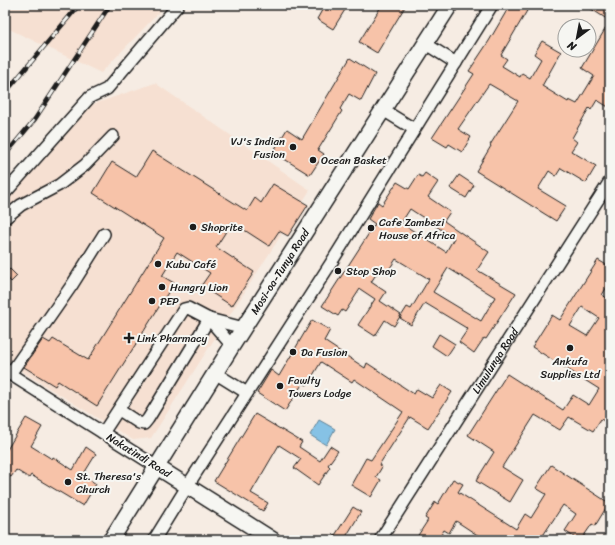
<svg xmlns="http://www.w3.org/2000/svg" width="615" height="545" font-family="Sriracha,sans-serif">
<style>
.built{fill:#f6e0d2}
.water{fill:#86c2e5;stroke:#5c8095}
.building{fill:#f7c3a9;stroke:#1c1c1c;fill-rule:evenodd}
.lines{fill:none;stroke-linecap:round;stroke-linejoin:round}
.minor-casing{stroke:#1c1c1c;stroke-width:14}
.highway-casing{stroke:#1c1c1c;stroke-width:18}
.minor{stroke:#f6f6f2;stroke-width:11}
.highway{stroke:#f6f6f2;stroke-width:15}
.rail-casing{stroke:#1c1c1c;stroke-width:4.5}
.rail{stroke:#f6f6f2;stroke-width:3;stroke-dasharray:9;stroke-linecap:butt}
.poi-dot{fill:#1c1c1c;stroke:#f6f6f2;stroke-width:1.5}
.labels{text-anchor:middle;stroke-width:4;stroke-linejoin:round;paint-order:stroke}
.poi-label{font-size:11px;fill:#1c1c1c;stroke:#f6f6f2;text-anchor:start}
.street-label{font-size:11px;fill:#1c1c1c;stroke:#f6f6f2}
</style>
<rect width="100%" height="100%" fill="#f6ece3"/>
<filter id="ink" filterUnits="userSpaceOnUse"><feTurbulence type="fractalNoise" baseFrequency=".025" numOctaves="2"/><feDisplacementMap in="SourceGraphic" scale="8" xChannelSelector="R" yChannelSelector="G"/><feConvolveMatrix kernelMatrix="1 2 1 2 8 2 1 2 1" color-interpolation-filters="sRGB"/></filter>
<g filter="url(#ink)">
<g class="built">
<polygon points="5,5 166,5 101,73 5,27"/>
<polygon points="155,83 310,190 151,438 133,440 10,364 5,360 5,197 91,105"/>
</g>
<polygon class="water" points="319,420 335,429 326,445 310,435"/>
<g class="building">
<polygon points="325,5 348,5 333,29 317,19"/>
<polygon points="382,5 406,5 377,53 359,42"/>
<polygon points="510,5 521,5 528,9 501,55 507,59 502,66 520,77 522,73 530,78 541,59 534,54 542,41 561,52 542,86 568,102 569,100 577,104 594,76 582,68 610,21 610,108 597,100 591,110 589,108 572,138 577,142 571,151 596,166 586,183 561,168 556,176 549,171 538,189 566,206 556,221 476,171 491,146 490,145 518,101 489,84 458,129 471,137 462,152 449,144 447,147 432,138 474,74 469,71 489,41"/>
<polygon points="585,5 610,5 610,21"/>
<polygon points="350,58 375,74 361,101 349,94 340,109 342,111 318,150 324,154 310,175 273,152 287,129 302,139"/>
<polygon points="152,151 247,211 255,198 261,203 273,184 308,205 288,236 279,231 269,246 232,222 216,247 254,272 232,306 201,286 210,273 177,252 162,276 174,283 97,406 58,381 55,386 24,367 43,339 50,343 53,339 88,360 164,238 93,193 112,162 136,177"/>
<path d="M425,173l13,9 -10,15 22,15 -6,9 45,31 -12,18 39,23 -30,46 -2,-1 -10,15 -15,-11 9,-13 -43,-26 -14,22 -11,-7 7,-11 4,2 18,-30 -33,-20 -8,12 -7,-4 -10,15 15,10 -6,9 21,14 -7,11 -9,-6 -10,16 -17,-11 17,-26 -15,-10 -15,23 -3,-2 -4,6 -16,-10 53,-82 -7,-5 10,-17 4,3 15,-23 12,7 9,-14 4,2zM410,209l44,29 -8,14 -45,-29zM448,268l47,29 -14,24 -48,-29z"/>
<polygon points="459,175 474,185 466,198 450,188"/>
<path d="M598,260l12,7v15l-8,13 8,5v125l-9,-6 -8,12 -24,-14 -9,13 -25,-15 -33,52 21,13 -13,22 -34,-21 18,-29 -26,-17 39,-61 56,36 10,-15 16,10 10,-16 -67,-42 20,-32 8,5zM582,307l17,11 -12,18 -17,-10z"/>
<polygon points="10,269 17,276 11,282 5,275 5,273"/>
<polygon points="312,320 330,330 324,341 365,368 367,363 414,394 417,389 432,398 441,385 452,392 428,428 410,417 379,465 382,467 376,477 381,480 371,497 351,485 366,458 371,460 403,412 354,379 352,382 321,362 307,385 303,383 285,411 257,393 271,370 279,376"/>
<polygon points="439,334 455,344 447,356 432,346"/>
<polygon points="255,414 302,442 299,447 320,461 330,446 338,451 328,465 330,467 318,485 294,468 301,459 279,445 251,493 268,503 263,511 214,481"/>
<polygon points="26,418 42,427 31,446 52,459 53,457 73,470 86,447 96,454 83,475 96,484 83,506 31,475 29,478 16,470 11,477 5,474 5,453"/>
<polygon points="551,465 609,503 595,526 592,524 581,540 578,540 565,531 576,514 563,505 540,540 485,540 456,521 449,533 444,530 438,540 415,540 428,520 425,518 435,502 438,504 453,479 463,484 458,492 516,529 525,514 531,518 546,494 536,488"/>
<polygon points="353,507 361,512 344,540 332,540"/>
</g>
<g class="lines">
<defs>
<g id="minor">
<polyline points="426,44 456,63"/>
<polyline points="383,110 414,129"/>
<polyline points="5,193 90,97 107,89 178,5"/>
<polyline points="5,218 21,205 59,185 85,165 113,136"/>
<polyline points="209,319 232,346"/>
<polyline points="5,370 10,374 157,467"/>
<polyline points="215,373 247,393"/>
<polyline points="10,374 72,285 104,234"/>
<polyline points="119,410 139,423 144,424 148,419 209,319"/>
<polyline points="103,433 184,309 188,308 209,319 244,328"/>
<polyline points="154,540 188,485 331,263 492,5"/>
<path id="s1" d="M380,540l230,-359"/>
</g>
<g id="highway">
<polyline points="157,467 273,540"/>
<path id="s2" d="M111,540l121,-194 218,-341"/>
</g>
</defs>
<use href="#minor" class="minor-casing"/>
<use href="#highway" class="highway-casing"/>
<use href="#minor" class="minor"/>
<use href="#highway" class="highway"/>
<defs>
<g id="rail">
<polyline points="5,93 79,5"/>
<polyline points="5,155 35,119 110,5"/>
</g>
</defs>
<use href="#rail" class="rail-casing"/>
<use href="#rail" class="rail"/>
</g>
</g>
<g class="poi-dot">
<circle cx="293" cy="147" r="4"/>
<circle cx="313" cy="160" r="4"/>
<circle cx="193" cy="227" r="4"/>
<circle cx="371" cy="228" r="4"/>
<circle cx="158" cy="264" r="4"/>
<circle cx="338" cy="271" r="4"/>
<circle cx="162" cy="287" r="4"/>
<circle cx="152" cy="301" r="4"/>
<path d="M127 332h4v4h4v4h-4v4h-4v-4h-4v-4h4z"/>
<circle cx="570" cy="348" r="4"/>
<circle cx="293" cy="352" r="4"/>
<circle cx="280" cy="386" r="4"/>
<circle cx="68" cy="482" r="4"/>
</g>
<g class="labels">
<g class="poi-label">
<text x="285" y="145" text-anchor="end">VJ's Indian<tspan x="285" dy="13">Fusion</tspan></text>
<text x="321" y="164">Ocean Basket</text>
<text x="379" y="226">Cafe Zambezi<tspan x="379" dy="13">House of Africa</tspan></text>
<text x="201" y="231">Shoprite</text>
<text x="166" y="268">Kubu Café</text>
<text x="346" y="275">Stop Shop</text>
<text x="170" y="291">Hungry Lion</text>
<text x="160" y="305">PEP</text>
<text x="137" y="342">Link Pharmacy</text>
<text x="301" y="356">Da Fusion</text>
<text x="570" y="365" text-anchor="middle">Ankufa<tspan x="570" dy="13">Supplies Ltd</tspan></text>
<text x="288" y="384">Fawlty<tspan x="288" dy="13">Towers Lodge</tspan></text>
<text x="76" y="480">St. Theresa's<tspan x="76" dy="13">Church</tspan></text>
</g>
<g class="street-label">
<text dy="4" stroke="none"><textPath href="#s2" startOffset="317">Mosi-oa-Tunya Road</textPath></text>
<text dy="4" stroke="none"><textPath href="#s1" startOffset="213">Limulunga Road</textPath></text>
<text transform="translate(139 455) rotate(32)" y="4">Nakatindi Road</text>
</g>
</g>
<rect width="615" height="545" fill="none" stroke="#f6f6f2" stroke-width="20"/>
<rect x="10" y="10" width="595" height="525" fill="none" stroke="#1c1c1c" stroke-width="1.5" filter="url(#ink)"/>
<g transform="translate(577 38) rotate(212)"><circle r="19" fill="#f6f6f2" stroke="#9f9f9c"/>
<path d="M0-3L7 15L0 10L-7 15Z" fill="#1c1c1c"/>
<text y="-6" font-size="11" font-weight="bold" text-anchor="middle" fill="#1c1c1c">N</text>
</g>
</svg>
